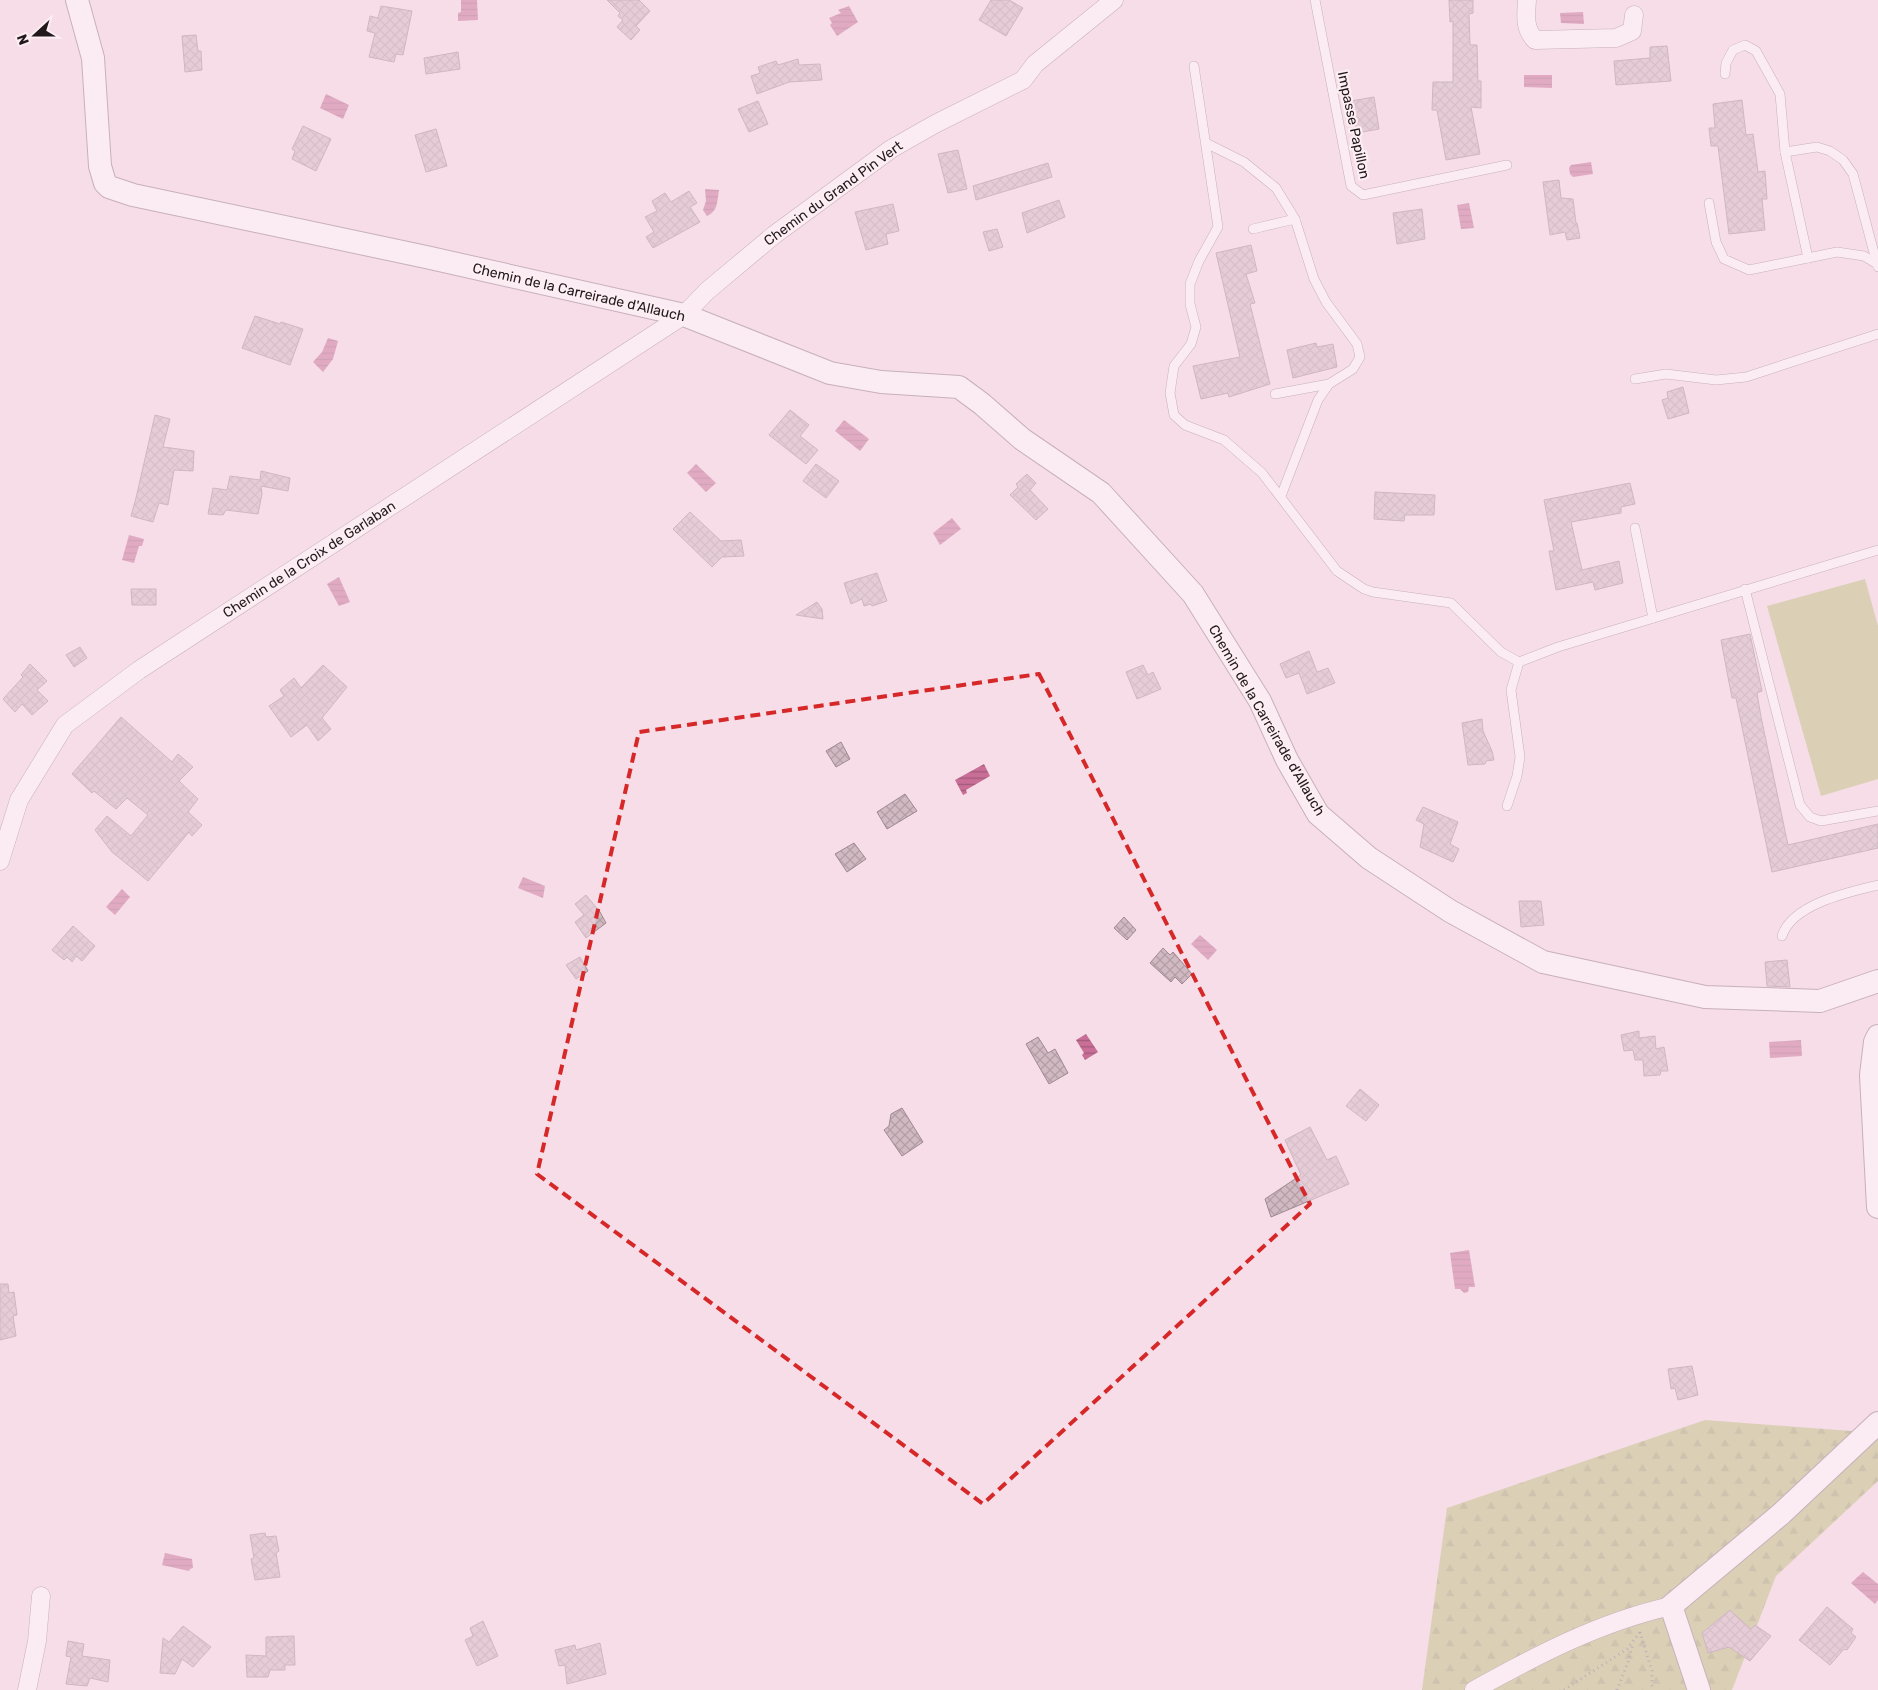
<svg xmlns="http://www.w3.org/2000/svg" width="1878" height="1690" font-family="Rubik,sans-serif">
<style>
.forest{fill:url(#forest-firs)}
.pitch{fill:#bbc17b}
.water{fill:url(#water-rules)}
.building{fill:url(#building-cross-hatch);stroke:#a08992}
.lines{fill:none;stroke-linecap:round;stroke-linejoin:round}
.service-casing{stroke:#917a83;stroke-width:10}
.minor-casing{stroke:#917a83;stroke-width:19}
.tertiary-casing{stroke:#917a83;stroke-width:24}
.path{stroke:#84747a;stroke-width:3;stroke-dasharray:1 4;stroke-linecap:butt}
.service{stroke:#fff;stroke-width:9}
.minor{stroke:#fff;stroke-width:18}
.tertiary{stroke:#fff;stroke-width:22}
.marked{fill:none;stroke:#d62828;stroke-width:4;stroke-dasharray:10 6;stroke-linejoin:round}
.labels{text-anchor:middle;stroke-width:4.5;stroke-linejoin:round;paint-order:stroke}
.street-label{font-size:14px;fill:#22191c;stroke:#fdeef3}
</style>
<defs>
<pattern id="forest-firs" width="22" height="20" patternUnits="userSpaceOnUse" patternTransform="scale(1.25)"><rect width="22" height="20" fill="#bbc17b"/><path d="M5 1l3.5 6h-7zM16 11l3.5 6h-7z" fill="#a0a56a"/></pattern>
<pattern id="water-rules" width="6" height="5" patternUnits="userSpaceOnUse" patternTransform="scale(1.25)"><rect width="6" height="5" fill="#c86e97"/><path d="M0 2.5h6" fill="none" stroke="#a25a7a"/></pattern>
<pattern id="building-cross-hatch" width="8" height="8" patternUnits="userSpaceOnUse" patternTransform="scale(1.25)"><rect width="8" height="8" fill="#d1b9c2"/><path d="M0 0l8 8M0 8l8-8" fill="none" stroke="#b39ea6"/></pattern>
</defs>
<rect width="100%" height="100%" fill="#f6dde7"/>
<polygon class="forest" points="1705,1420 1878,1433 1878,1481 1776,1576 1732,1690 1422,1690 1447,1508"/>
<polygon class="pitch" points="1865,579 1878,626 1878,779 1821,796 1767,606"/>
<g class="water">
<polygon points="461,0 477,0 478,20 458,21 458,13 461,12"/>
<polygon points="849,6 858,22 837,36 830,25 832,23 829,18 841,13 838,10"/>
<polygon points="1583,12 1584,24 1561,23 1560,13"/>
<polygon points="1524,75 1552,75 1552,88 1524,87"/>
<polygon points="326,94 349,105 343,119 320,108"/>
<polygon points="1591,162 1593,174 1573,177 1570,174 1569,168 1571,165"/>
<path d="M705,189l14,1c-2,12 -1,21 -12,26l-4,-6 3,-9z"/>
<polygon points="1469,203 1474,228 1461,229 1457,205"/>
<polygon points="328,338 338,341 333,359 323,372 313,362 322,352"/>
<polygon points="844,420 869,439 860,451 835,431"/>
<polygon points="696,464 716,483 706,492 687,473"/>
<polygon points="952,518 961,529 940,545 933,533"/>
<polygon points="129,535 144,539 142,546 139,546 134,563 122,560"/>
<polygon points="339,577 350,602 339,606 327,584"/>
<polygon points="984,764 990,776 966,790 967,793 963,795 955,780"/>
<polygon points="523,877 545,886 543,898 518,888"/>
<polygon points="122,889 130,897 115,915 106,907"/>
<polygon points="1200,935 1217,950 1208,960 1191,944"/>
<polygon points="1086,1034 1098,1052 1085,1060 1082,1055 1084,1053 1076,1040"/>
<polygon points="1801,1040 1802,1056 1770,1058 1769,1042"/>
<polygon points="1469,1250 1475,1287 1469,1287 1468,1292 1464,1293 1460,1289 1455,1289 1450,1253"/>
<polygon points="165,1553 192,1559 193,1568 190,1569 189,1571 162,1565"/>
<polygon points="1863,1572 1878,1584 1878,1600 1875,1604 1851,1583"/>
</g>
<g class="building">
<polygon points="607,0 639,0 650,11 636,26 640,30 631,40 617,27 623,20 618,16 620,13"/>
<polygon points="991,0 1009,0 1023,8 1006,36 979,20"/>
<polygon points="1449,0 1473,0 1473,13 1469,14 1470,45 1477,45 1478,81 1481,81 1481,108 1471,107 1480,154 1446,160 1437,110 1432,110 1433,82 1453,82 1453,21 1450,22"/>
<polygon points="381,6 412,11 403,55 396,54 394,62 369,57 375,33 367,31 370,16 378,18"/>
<polygon points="196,35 198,51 201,51 202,70 185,72 182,36"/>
<polygon points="1667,46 1671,81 1616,85 1614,61 1650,58 1650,47"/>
<polygon points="458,52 460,69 426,74 424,58"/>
<polygon points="798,59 799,65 820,64 822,80 789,82 757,94 751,76 760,73 758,67 776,61 778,65"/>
<polygon points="1374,97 1379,129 1357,133 1351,101"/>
<polygon points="1742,100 1746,135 1753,134 1758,172 1765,171 1767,199 1762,199 1765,230 1729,234 1718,146 1711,146 1709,128 1715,128 1713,104"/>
<polygon points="758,101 768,124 749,132 738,109"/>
<polygon points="303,126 331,139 316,171 292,159 295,151 292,149"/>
<polygon points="436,129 447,166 426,172 415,135"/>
<polygon points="958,150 967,189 948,193 938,154"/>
<polygon points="1048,163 1052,177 976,200 973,186"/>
<polygon points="1559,180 1561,198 1573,199 1576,223 1577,223 1580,238 1567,240 1565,232 1550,235 1543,182"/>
<polygon points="689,191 697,203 690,207 700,222 653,248 646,237 654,232 645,217 657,211 652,201 665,193 671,202"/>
<polygon points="1059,200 1065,217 1027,233 1022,213"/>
<polygon points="893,204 899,231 886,234 888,244 866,250 855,212"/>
<polygon points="1422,209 1425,239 1397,244 1393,213"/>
<polygon points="997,229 1003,247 989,251 983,232"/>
<polygon points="1251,245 1257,271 1246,274 1255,303 1250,304 1270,384 1229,397 1228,393 1201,399 1193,366 1240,357 1216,253"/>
<polygon points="255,316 280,324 281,322 303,329 290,365 242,348"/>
<polygon points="1316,343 1317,347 1333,344 1337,367 1293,378 1287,350"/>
<polygon points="1683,387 1689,413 1668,419 1662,400 1668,398 1667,392"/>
<polygon points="790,410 809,425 800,436 818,450 806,464 769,435"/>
<polygon points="155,415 170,419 163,447 194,451 193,471 174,470 168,505 159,503 153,522 131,516 136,498"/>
<polygon points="816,464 839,481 826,498 803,481"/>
<polygon points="261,471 290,478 288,491 261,486 262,494 258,514 226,510 223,515 208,514 213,488 227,490 230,476 260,480"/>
<polygon points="1027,474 1036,483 1030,490 1048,509 1036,520 1010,495 1018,487 1016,484"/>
<polygon points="1630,483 1635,504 1621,507 1621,513 1571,522 1582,570 1619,561 1623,583 1595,590 1593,582 1556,590 1549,551 1554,551 1544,500"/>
<polygon points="1375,492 1435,495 1434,515 1405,515 1404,521 1374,519"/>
<polygon points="690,512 721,541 741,540 744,556 722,557 712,567 673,529"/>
<polygon points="877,573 887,601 872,606 871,604 864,606 862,599 851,604 844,583"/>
<polygon points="131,589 156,589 156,605 132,605"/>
<polygon points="817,602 822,609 823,619 796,615"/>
<polygon points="1750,634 1762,691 1757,693 1761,717 1788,845 1878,824 1878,848 1772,872 1736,698 1732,698 1721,640"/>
<polygon points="80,647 87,658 74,667 66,655"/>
<polygon points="1309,651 1317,672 1328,668 1335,683 1307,694 1299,673 1286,678 1280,664"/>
<polygon points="30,664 47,681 37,690 48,701 32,715 22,704 15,712 3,699 23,677 21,675"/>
<polygon points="323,665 347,687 322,718 331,729 318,741 307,725 291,737 269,706 284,696 280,690 294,678 301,688"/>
<polygon points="1143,665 1148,675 1153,672 1161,689 1137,699 1126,672"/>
<polygon points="121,717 172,762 178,754 193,767 179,781 198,799 188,812 202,825 192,836 189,832 148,881 112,852 95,830 107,816 131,836 148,815 127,798 116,809 94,791 92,793 72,774"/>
<polygon points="1482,719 1483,731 1492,751 1494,760 1486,761 1485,764 1468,765 1462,723"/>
<polygon points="841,742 850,759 836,767 826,751"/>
<polygon points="905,794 917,811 887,829 877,812"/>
<polygon points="1423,807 1458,822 1450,844 1459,849 1453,862 1420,847 1424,824 1416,820"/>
<polygon points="854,843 866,859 847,872 835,854"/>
<polygon points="586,895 600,912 606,923 586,938 575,922 584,915 575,904"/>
<polygon points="1519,901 1541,901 1544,925 1521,927"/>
<polygon points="1124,917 1136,930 1127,940 1114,928"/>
<polygon points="73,926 95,946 82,961 76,956 72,962 67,957 64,960 52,950"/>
<polygon points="1163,948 1170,955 1173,952 1192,974 1182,984 1175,977 1171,982 1150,963"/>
<polygon points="580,957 588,971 576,979 566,965"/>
<polygon points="1787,960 1790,987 1767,986 1765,962"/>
<polygon points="1639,1031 1639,1038 1655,1036 1656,1049 1664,1047 1668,1071 1661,1071 1660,1075 1644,1076 1643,1060 1635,1060 1633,1050 1624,1051 1621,1035"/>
<polygon points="1038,1037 1048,1053 1055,1049 1068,1073 1049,1084 1026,1044"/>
<polygon points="1360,1089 1379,1105 1366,1121 1346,1106"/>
<polygon points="902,1108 923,1142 902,1156 884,1130 889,1126 891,1114"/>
<polygon points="1310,1127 1327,1160 1336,1156 1349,1184 1271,1217 1265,1199 1301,1175 1285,1140"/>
<polygon points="0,1284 8,1284 9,1293 14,1292 17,1315 13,1316 16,1336 0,1340"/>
<polygon points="1692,1366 1698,1395 1678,1400 1675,1388 1671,1389 1668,1369"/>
<polygon points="265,1533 266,1537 276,1536 279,1551 276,1553 280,1577 255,1580 251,1559 254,1558 250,1535"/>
<polygon points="1827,1607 1853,1629 1851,1633 1856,1637 1847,1650 1844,1649 1830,1665 1799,1640"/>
<polygon points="1730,1610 1751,1629 1755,1625 1771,1636 1750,1661 1729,1647 1708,1653 1702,1633"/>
<polygon points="483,1621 498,1656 477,1666 465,1640 473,1636 470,1628"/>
<polygon points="183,1626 211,1647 193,1667 182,1659 175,1674 160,1673 163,1638 169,1642"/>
<polygon points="294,1636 295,1665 285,1665 285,1670 270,1670 268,1677 247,1677 246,1655 266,1656 266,1637"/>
<polygon points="68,1641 84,1644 82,1656 110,1660 108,1682 90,1678 87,1686 66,1684 71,1657 66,1656"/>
<polygon points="600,1643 606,1674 567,1684 565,1665 559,1666 555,1650 575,1645 576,1650"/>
</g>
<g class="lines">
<defs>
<g id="service">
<polyline points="1315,0 1351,186 1363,195 1507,165"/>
<polyline points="1194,66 1218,227 1199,261 1190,284 1190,304 1196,327 1191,344 1174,366 1170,393 1174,415 1185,425 1224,440 1262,473 1337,571 1364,589 1373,592 1451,603 1501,652 1519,662 1558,647 1878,550"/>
<polyline points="1725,74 1726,63 1733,50 1745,45 1756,51 1780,94 1785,152 1808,258"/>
<polyline points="1206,143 1244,162 1276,188 1295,219 1314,279 1326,302 1357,344 1360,357 1353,369 1329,384 1318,400 1281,496"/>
<polyline points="1785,152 1817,147 1830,151 1843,160 1853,174 1877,264"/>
<polyline points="1709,203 1716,242 1724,259 1749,270 1837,252 1864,256 1877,264 1878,267"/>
<polyline points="1253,229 1295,219"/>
<polyline points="1635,379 1666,374 1716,380 1746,377 1878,334"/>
<polyline points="1275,394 1329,384"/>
<polyline points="1635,528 1653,618"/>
<polyline points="1745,589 1800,805 1810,817 1821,821 1878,811"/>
<polyline points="1507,806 1517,776 1520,757 1511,690 1519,662"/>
<path d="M1782,936c10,-32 67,-44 96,-51"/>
</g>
<g id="minor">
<path d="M1527,0c-1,16 -3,28 8,40l81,-2 16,-7 2,-16"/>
<polyline points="0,861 19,800 65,725 139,670 684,315 707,291 774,235 891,149 935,124 1023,80 1035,64 1114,0"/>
<polyline points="27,1690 37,1641 41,1596"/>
<path d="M1474,1690c63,-35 126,-68 197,-84"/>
</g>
<g id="tertiary">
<polyline points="77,0 93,58 100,166 105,183 109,187 133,195 426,257 684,315 830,373 881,382 959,387 982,404 1022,439 1101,493 1193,594 1260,701 1287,760 1318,814 1369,858 1450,911 1543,962 1705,997 1820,1001 1878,981"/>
<polyline points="1878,1036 1875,1042 1871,1075 1878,1207"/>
<polyline points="1699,1690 1671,1606 1781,1514 1878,1423"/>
</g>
</defs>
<use href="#service" class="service-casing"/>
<use href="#minor" class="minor-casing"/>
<use href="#tertiary" class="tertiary-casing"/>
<g class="path">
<polyline points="1640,1632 1652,1671 1652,1690"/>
<polyline points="1564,1690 1627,1649 1640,1632"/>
<polyline points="1617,1690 1628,1662 1633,1643"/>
</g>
<use href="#service" class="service"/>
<use href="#minor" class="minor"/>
<use href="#tertiary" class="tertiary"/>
</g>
<path d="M0 0H1878V1690H0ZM1039,674l271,530 -327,300 -446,-330 102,-442z" fill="#f6dde7" fill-opacity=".55" fill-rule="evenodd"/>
<path class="marked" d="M1039,674l271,530 -327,300 -446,-330 102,-442z"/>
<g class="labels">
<g class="street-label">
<text transform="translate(1354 125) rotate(78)" y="5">Impasse Papillon</text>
<text transform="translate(833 193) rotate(-36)" y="5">Chemin du Grand Pin Vert</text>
<text transform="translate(579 292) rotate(13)" y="5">Chemin de la Carreirade d'Allauch</text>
<text transform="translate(309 559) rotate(-33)" y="5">Chemin de la Croix de Garlaban</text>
<text transform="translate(1267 720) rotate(60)" y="5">Chemin de la Carreirade d'Allauch</text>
</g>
</g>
<g transform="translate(35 35) rotate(249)" stroke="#fdeef3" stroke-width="4" paint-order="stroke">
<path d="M0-4L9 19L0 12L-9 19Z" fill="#22191c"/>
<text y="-8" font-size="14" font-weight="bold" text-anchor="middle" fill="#22191c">N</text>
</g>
</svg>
